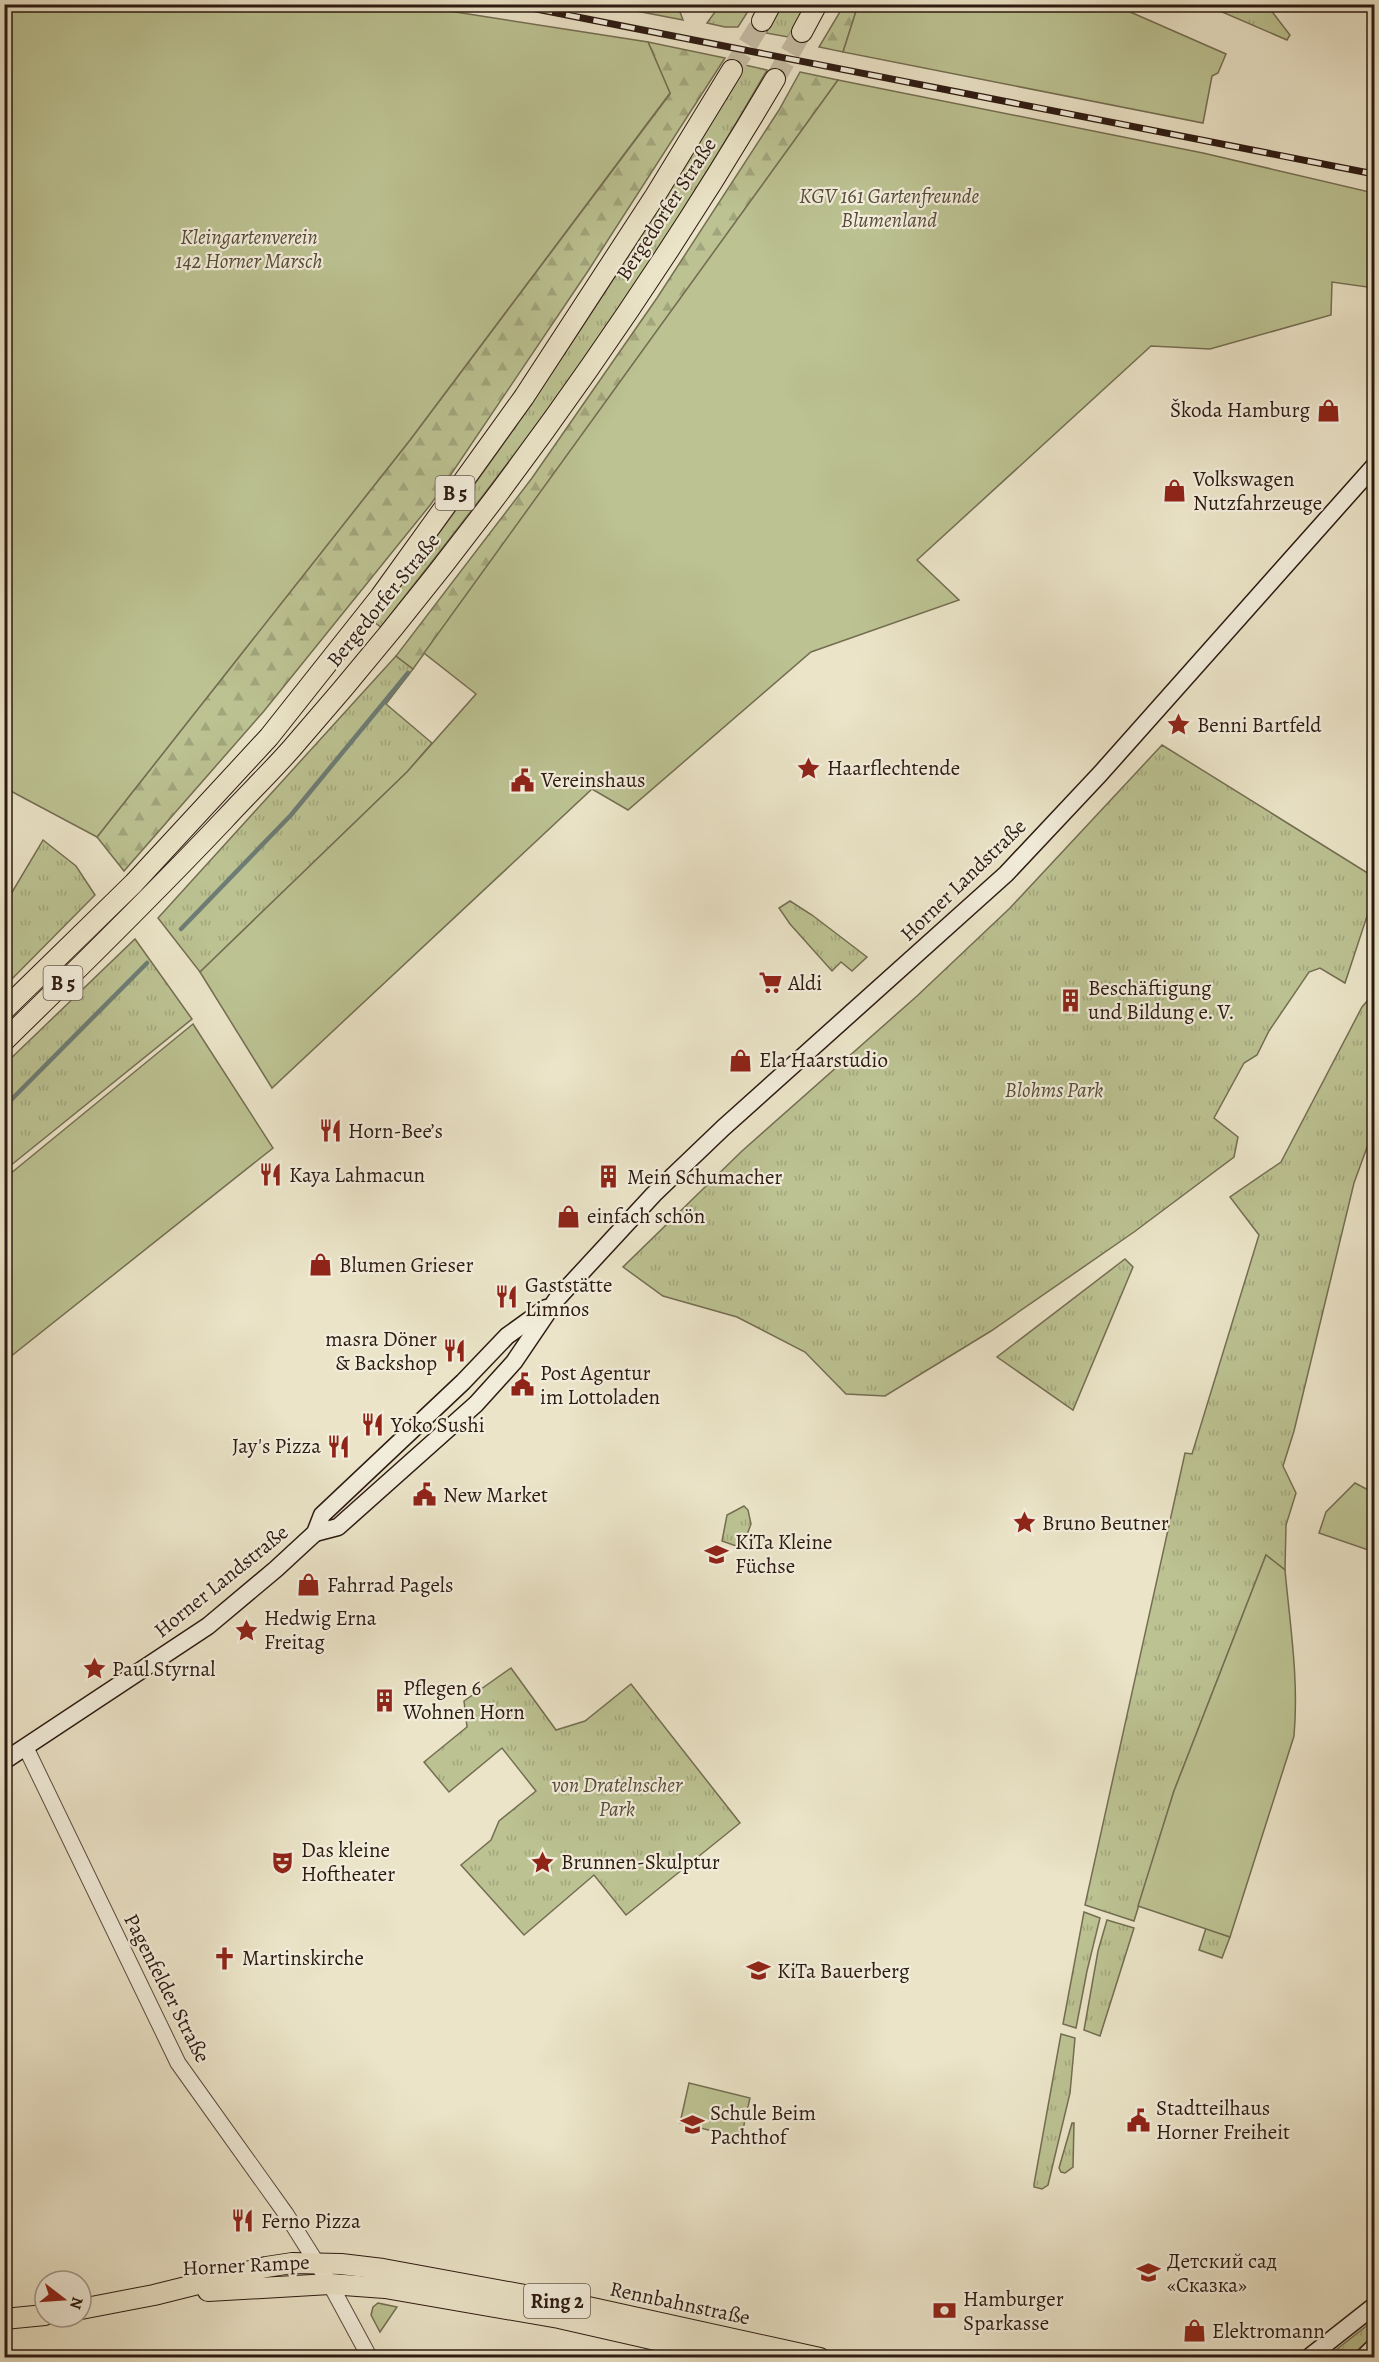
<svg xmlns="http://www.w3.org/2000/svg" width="1379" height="2362" font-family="Alegreya,serif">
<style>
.grass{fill:url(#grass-tufts);stroke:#746e52;stroke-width:1.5}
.forest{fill:url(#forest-firs);stroke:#746e52;stroke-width:1.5}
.garden{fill:#bcc292;stroke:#746e52;stroke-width:1.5}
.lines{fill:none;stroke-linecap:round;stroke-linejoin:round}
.stream{stroke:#6d7c75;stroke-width:4.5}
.trunk-tunnel{stroke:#c5bca4;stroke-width:20;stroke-dasharray:20 10;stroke-linecap:butt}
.tertiary-casing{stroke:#5c4c40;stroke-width:17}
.secondary-casing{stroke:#2d1a12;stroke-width:19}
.primary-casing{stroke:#2d1a12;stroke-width:22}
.trunk-casing{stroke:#2d1a12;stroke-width:22}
.tertiary{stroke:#f2eddb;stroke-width:15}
.secondary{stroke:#f2eddb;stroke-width:16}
.primary{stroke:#ebe4c8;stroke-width:20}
.trunk{stroke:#ebe4c8;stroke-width:20}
.rail-casing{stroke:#2d1a12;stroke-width:7}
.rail{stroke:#f2eddb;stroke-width:4.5;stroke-dasharray:14;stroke-linecap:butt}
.labels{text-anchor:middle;stroke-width:4.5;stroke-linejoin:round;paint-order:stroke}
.shield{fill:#f2eddb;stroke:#68594e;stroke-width:1.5}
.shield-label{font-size:20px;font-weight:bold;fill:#2d1a12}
.park-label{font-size:21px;font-style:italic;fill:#584c38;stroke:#f2eddb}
.street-label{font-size:21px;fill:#2d1a12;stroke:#f2eddb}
.poi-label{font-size:21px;fill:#2d1a12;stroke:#f2eddb;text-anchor:start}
</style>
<defs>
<pattern id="grass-tufts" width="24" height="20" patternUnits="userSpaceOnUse" patternTransform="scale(1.5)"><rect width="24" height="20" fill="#bcc292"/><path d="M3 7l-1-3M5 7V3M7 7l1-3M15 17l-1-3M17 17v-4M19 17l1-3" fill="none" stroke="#a2a67d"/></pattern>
<pattern id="forest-firs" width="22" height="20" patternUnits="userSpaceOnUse" patternTransform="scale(1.5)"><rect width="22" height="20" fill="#bcc292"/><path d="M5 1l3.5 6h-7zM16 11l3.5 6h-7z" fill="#a2a67d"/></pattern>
</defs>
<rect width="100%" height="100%" fill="#ebe4c8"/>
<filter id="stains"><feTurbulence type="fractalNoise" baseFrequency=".00333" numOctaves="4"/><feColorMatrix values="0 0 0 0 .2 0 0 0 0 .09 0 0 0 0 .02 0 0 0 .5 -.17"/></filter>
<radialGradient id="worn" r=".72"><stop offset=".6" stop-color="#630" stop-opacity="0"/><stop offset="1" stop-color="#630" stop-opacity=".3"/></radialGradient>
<g class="grass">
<polygon points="605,5 672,5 680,12 683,20"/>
<polygon points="720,5 720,4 752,5 738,27 725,27 707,23"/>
<polygon points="782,5 806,5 788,37 766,33"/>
<polygon points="1206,5 1267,5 1290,35 1287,40"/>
<path d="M745,65l22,5c-62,108 -129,213 -201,314 -59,83 -123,163 -185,243l-7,-5c51,-71 105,-141 154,-214 76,-112 149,-226 217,-343z"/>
<polygon points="396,656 413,669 386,704 432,743 407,772 200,972 158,918"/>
<polygon points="1162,745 1374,877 1374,895 1345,983 1320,968 1309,972 1269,1031 1257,1055 1244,1063 1214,1118 1238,1137 1234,1157 1134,1232 991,1331 885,1396 846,1394 805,1352 737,1317 663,1296 623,1267 742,1151 917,996 1010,908"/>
<polygon points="43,840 76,866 95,895 5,986 5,904"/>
<polygon points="790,901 812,915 867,957 852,971 841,962 832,971 790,924 779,908"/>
<polygon points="135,939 192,1019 5,1170 5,1064"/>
<polygon points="1374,993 1374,1128 1354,1183 1294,1431 1283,1466 1296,1493 1286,1525 1285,1570 1266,1555 1174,1791 1134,1921 1085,1905 1185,1453 1192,1454 1259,1235 1230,1197 1281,1162 1362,1007"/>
<polygon points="1125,1259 1133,1267 1073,1410 997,1357"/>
<polygon points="744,1506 748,1510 751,1524 742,1548 722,1541 727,1515"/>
<polygon points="511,1668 556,1730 585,1721 631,1684 740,1823 626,1915 594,1875 524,1935 461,1865 491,1840 499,1821 536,1791 502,1748 449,1792 424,1762 467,1727 464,1701"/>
<polygon points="1084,1912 1100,1918 1087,1971 1076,2028 1063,2024"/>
<polygon points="1107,1920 1134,1928 1100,2036 1084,2030 1098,1951"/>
<polygon points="1206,1928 1230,1937 1222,1958 1199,1950"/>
<polygon points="1061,2034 1075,2038 1070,2093 1048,2185 1042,2189 1034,2187 1034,2184"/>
<polygon points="1072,2123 1074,2123 1073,2167 1065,2173 1061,2172 1059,2168"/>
<polygon points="378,2303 397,2307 380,2332 371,2315 373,2307"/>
<polygon points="1374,2320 1374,2335 1350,2357 1327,2357"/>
</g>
<g class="forest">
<polygon points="844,5 858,5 843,52 819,47"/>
<polygon points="648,42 725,58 588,271 431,504 264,711 124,871 97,837 410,440 670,94"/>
<polygon points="800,72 838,80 413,669 396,656 532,478 657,298 779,110"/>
</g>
<g class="garden">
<polygon points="1112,4 1226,54 1218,73 1212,76 1203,123 843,52 858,5"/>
<polygon points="4,5 411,5 648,42 670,93 410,440 97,837 5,788"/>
<polygon points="838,80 1203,153 1374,193 1374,288 1332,282 1331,315 1210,349 1151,346 917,560 959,600 811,652 628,810 592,789 272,1088 200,972 407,772 476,694 424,653"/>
<polygon points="193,1024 273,1148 5,1361 5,1178"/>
<polygon points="1355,1483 1374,1493 1374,1552 1319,1533 1326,1512"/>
<path d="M1266,1555l19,15c5,55 14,110 9,166l-64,201 -92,-31 36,-115z"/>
<polygon points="689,2083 750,2098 741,2138 680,2123"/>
</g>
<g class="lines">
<g class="stream">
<polyline points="181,929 291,815 408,673"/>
<polyline points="4,1107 147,963"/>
</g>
<g class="trunk-tunnel">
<polyline points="732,70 762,21"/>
<polyline points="775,79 802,32"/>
</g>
<defs>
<polyline id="tertiary" points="26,1748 178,2063 286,2214 330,2284 370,2358"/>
<g id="secondary">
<polyline points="315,1533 338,1527 476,1404 514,1362 556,1300 654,1194 723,1128 1006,874 1100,774 1374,466"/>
<polyline points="4,1761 208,1626 276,1569 315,1533 322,1515 463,1382 507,1336 546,1308"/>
<polyline points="1308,2358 1374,2306"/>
<polyline points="1363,2358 1374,2347"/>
</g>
<g id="primary">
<polyline points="208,2291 330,2284 385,2288 559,2318 735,2358"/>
<polyline points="81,2309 154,2295 266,2267 292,2263 341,2264 383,2269 579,2305 820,2358"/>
<polyline points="4,2319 45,2315"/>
</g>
<g id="trunk">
<polyline points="762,21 771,4"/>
<polyline points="802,32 817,4"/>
<polyline points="4,1010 134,883 269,737 380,597 524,397 655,196 732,70"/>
<path d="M4,1041c75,-73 148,-145 220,-221 22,-24 46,-47 68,-72 181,-207 343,-432 483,-669"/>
</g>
</defs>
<use href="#tertiary" class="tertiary-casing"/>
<use href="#secondary" class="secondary-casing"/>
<use href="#primary" class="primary-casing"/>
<use href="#trunk" class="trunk-casing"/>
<use href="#tertiary" class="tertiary"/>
<use href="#secondary" class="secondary"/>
<use href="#primary" class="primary"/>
<use href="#trunk" class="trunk"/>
<defs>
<polyline id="rail" points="511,4 1374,174"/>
</defs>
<use href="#rail" class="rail-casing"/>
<use href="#rail" class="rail"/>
</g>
<defs>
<symbol id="shop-bare" viewBox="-9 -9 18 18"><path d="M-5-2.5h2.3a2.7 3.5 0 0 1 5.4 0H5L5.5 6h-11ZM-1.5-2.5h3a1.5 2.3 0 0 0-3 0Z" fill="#8f2418" stroke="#f2eddb" stroke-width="2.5" paint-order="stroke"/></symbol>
<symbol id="sight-bare" viewBox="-9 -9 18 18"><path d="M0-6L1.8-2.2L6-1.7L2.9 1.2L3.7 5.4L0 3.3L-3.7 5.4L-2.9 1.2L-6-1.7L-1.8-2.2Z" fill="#8f2418" stroke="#f2eddb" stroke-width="2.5" paint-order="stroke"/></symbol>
<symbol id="civic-bare" viewBox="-9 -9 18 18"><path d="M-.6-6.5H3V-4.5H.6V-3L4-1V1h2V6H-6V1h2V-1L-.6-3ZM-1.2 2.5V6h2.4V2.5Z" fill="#8f2418" stroke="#f2eddb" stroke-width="2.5" paint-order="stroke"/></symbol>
<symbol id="supermarket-bare" viewBox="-9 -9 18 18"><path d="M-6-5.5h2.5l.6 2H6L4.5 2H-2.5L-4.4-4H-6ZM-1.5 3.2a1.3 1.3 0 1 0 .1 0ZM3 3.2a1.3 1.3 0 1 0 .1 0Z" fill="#8f2418" stroke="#f2eddb" stroke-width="2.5" paint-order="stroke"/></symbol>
<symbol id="building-bare" viewBox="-9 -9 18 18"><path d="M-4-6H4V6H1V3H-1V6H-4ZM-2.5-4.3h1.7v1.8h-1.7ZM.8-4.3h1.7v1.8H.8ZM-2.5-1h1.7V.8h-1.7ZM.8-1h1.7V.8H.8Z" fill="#8f2418" stroke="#f2eddb" stroke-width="2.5" paint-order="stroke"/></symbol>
<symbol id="restaurant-bare" viewBox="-9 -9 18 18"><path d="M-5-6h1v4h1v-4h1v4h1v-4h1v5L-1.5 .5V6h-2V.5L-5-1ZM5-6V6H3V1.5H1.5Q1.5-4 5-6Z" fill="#8f2418" stroke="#f2eddb" stroke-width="2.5" paint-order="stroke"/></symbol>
<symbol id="school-bare" viewBox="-9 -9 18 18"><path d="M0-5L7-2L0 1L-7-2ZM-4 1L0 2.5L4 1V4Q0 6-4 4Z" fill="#8f2418" stroke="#f2eddb" stroke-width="2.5" paint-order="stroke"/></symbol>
<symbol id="theatre-bare" viewBox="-9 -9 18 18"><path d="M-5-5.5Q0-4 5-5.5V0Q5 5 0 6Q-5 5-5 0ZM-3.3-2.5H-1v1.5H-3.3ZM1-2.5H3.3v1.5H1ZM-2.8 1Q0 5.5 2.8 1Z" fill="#8f2418" stroke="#f2eddb" stroke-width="2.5" paint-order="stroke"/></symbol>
<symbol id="church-bare" viewBox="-9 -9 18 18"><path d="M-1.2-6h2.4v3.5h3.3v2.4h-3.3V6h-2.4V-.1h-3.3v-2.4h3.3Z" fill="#8f2418" stroke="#f2eddb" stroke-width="2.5" paint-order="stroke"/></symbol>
<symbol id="bank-bare" viewBox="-9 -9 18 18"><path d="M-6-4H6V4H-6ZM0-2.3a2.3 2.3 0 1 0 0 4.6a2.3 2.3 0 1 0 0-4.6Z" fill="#8f2418" stroke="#f2eddb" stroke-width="2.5" paint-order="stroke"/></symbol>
</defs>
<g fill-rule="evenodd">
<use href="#shop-bare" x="1312" y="394" width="33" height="33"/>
<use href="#shop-bare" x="1158" y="474" width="33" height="33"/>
<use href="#sight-bare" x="1162" y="708" width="33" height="33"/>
<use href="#sight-bare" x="792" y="752" width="33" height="33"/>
<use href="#civic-bare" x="506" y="764" width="33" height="33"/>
<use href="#supermarket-bare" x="754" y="966" width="33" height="33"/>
<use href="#building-bare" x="1054" y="984" width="33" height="33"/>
<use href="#shop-bare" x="724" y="1044" width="33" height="33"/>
<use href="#restaurant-bare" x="314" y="1114" width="33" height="33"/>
<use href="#restaurant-bare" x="254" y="1158" width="33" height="33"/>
<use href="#building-bare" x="592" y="1160" width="33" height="33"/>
<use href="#shop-bare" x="552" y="1200" width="33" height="33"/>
<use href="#shop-bare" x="304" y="1248" width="33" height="33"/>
<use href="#restaurant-bare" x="490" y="1280" width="33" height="33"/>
<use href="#restaurant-bare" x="438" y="1334" width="33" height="33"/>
<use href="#civic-bare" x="506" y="1368" width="33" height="33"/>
<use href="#restaurant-bare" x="356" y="1408" width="33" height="33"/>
<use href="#restaurant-bare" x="322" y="1430" width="33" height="33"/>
<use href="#civic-bare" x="408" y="1478" width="33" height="33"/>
<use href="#sight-bare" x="1008" y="1506" width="33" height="33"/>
<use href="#school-bare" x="700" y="1538" width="33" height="33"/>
<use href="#shop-bare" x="292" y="1568" width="33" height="33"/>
<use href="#sight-bare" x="230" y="1614" width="33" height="33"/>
<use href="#sight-bare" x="78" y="1652" width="33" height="33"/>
<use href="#building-bare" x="368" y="1684" width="33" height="33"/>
<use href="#theatre-bare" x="266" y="1846" width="33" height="33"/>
<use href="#sight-bare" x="526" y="1846" width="33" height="33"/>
<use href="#church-bare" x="208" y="1942" width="33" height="33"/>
<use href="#school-bare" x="742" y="1954" width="33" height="33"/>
<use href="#civic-bare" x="1122" y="2104" width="33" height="33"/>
<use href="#school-bare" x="676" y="2108" width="33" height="33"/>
<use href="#restaurant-bare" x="226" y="2204" width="33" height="33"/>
<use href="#school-bare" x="1132" y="2256" width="33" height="33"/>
<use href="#bank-bare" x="928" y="2294" width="33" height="33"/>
<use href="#shop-bare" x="1178" y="2314" width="33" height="33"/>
</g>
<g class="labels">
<g class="shield">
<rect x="435.5" y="476" width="39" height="34" rx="4.5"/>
<rect x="43.5" y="966" width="39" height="34" rx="4.5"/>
<rect x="524" y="2284" width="66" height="34" rx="4.5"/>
</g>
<g class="shield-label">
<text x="455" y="500">B 5</text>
<text x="63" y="990">B 5</text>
<text x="557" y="2308">Ring 2</text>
</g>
<g class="park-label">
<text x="889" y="203">KGV 161 Gartenfreunde<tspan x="889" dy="24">Blumenland</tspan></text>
<text x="249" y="244">Kleingartenverein<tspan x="249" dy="24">142 Horner Marsch</tspan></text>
<text x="1054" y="1097">Blohms Park</text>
<text x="617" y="1792">von Dratelnscher<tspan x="617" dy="24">Park</tspan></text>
</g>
<g class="street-label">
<text transform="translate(666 209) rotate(-57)" y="7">Bergedorfer Straße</text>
<text transform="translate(383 600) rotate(-51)" y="7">Bergedorfer Straße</text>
<text transform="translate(963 880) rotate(-44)" y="7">Horner Landstraße</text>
<text transform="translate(221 1581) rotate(-39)" y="7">Horner Landstraße</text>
<text transform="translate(167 1988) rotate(63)" y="7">Pagenfelder Straße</text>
<text transform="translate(246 2265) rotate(-3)" y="7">Horner Rampe</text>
<text transform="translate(680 2303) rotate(12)" y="7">Rennbahnstraße</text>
</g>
<g class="poi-label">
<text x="1310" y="417" text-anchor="end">Škoda Hamburg</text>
<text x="1193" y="486">Volkswagen<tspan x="1193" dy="24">Nutzfahrzeuge</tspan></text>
<text x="1197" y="732">Benni Bartfeld</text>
<text x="827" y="775">Haarflechtende</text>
<text x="541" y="787">Vereinshaus</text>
<text x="788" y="990">Aldi</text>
<text x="1088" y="995">Beschäftigung<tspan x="1088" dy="24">und Bildung e. V.</tspan></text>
<text x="759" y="1067">Ela Haarstudio</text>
<text x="348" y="1138">Horn-Bee’s</text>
<text x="289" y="1182">Kaya Lahmacun</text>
<text x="627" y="1184">Mein Schumacher</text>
<text x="587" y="1223">einfach schön</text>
<text x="339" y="1272">Blumen Grieser</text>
<text x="525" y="1292">Gaststätte<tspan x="525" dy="24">Limnos</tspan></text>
<text x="437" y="1346" text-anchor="end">masra Döner<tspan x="437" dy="24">&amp; Backshop</tspan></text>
<text x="540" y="1380">Post Agentur<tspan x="540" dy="24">im Lottoladen</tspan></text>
<text x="391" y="1432">Yoko Sushi</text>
<text x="321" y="1453" text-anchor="end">Jay's Pizza</text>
<text x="443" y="1502">New Market</text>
<text x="1042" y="1530">Bruno Beutner</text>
<text x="735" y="1549">KiTa Kleine<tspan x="735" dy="24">Füchse</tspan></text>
<text x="327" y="1592">Fahrrad Pagels</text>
<text x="264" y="1625">Hedwig Erna<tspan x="264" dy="24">Freitag</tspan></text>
<text x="112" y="1676">Paul Styrnal</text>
<text x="403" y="1695">Pflegen 6<tspan x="403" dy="24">Wohnen Horn</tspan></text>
<text x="301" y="1857">Das kleine<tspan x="301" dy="24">Hoftheater</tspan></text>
<text x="561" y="1869">Brunnen-Skulptur</text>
<text x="242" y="1965">Martinskirche</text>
<text x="777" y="1978">KiTa Bauerberg</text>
<text x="1156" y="2115">Stadtteilhaus<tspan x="1156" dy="24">Horner Freiheit</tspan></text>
<text x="710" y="2120">Schule Beim<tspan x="710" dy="24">Pachthof</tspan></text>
<text x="261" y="2228">Ferno Pizza</text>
<text x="1167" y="2268">Детский сад<tspan x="1167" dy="24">«Сказка»</tspan></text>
<text x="963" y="2306">Hamburger<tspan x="963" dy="24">Sparkasse</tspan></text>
<text x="1212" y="2338">Elektromann</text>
</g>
</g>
<rect width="1379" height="2362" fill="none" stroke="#ebe4c8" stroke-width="24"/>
<rect x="6" y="6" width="1367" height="2350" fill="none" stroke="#2d1a12" stroke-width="3"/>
<rect x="12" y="12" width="1355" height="2338" fill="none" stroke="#2d1a12" stroke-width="1.5"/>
<g transform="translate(63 2299) rotate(107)"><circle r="28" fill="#f2eddb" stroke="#a3998b" stroke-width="1.5"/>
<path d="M0-4.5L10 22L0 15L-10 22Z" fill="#8f2418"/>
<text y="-9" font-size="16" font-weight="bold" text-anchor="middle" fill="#2d1a12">N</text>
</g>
<rect width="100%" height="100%" filter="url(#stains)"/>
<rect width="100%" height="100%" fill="url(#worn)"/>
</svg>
